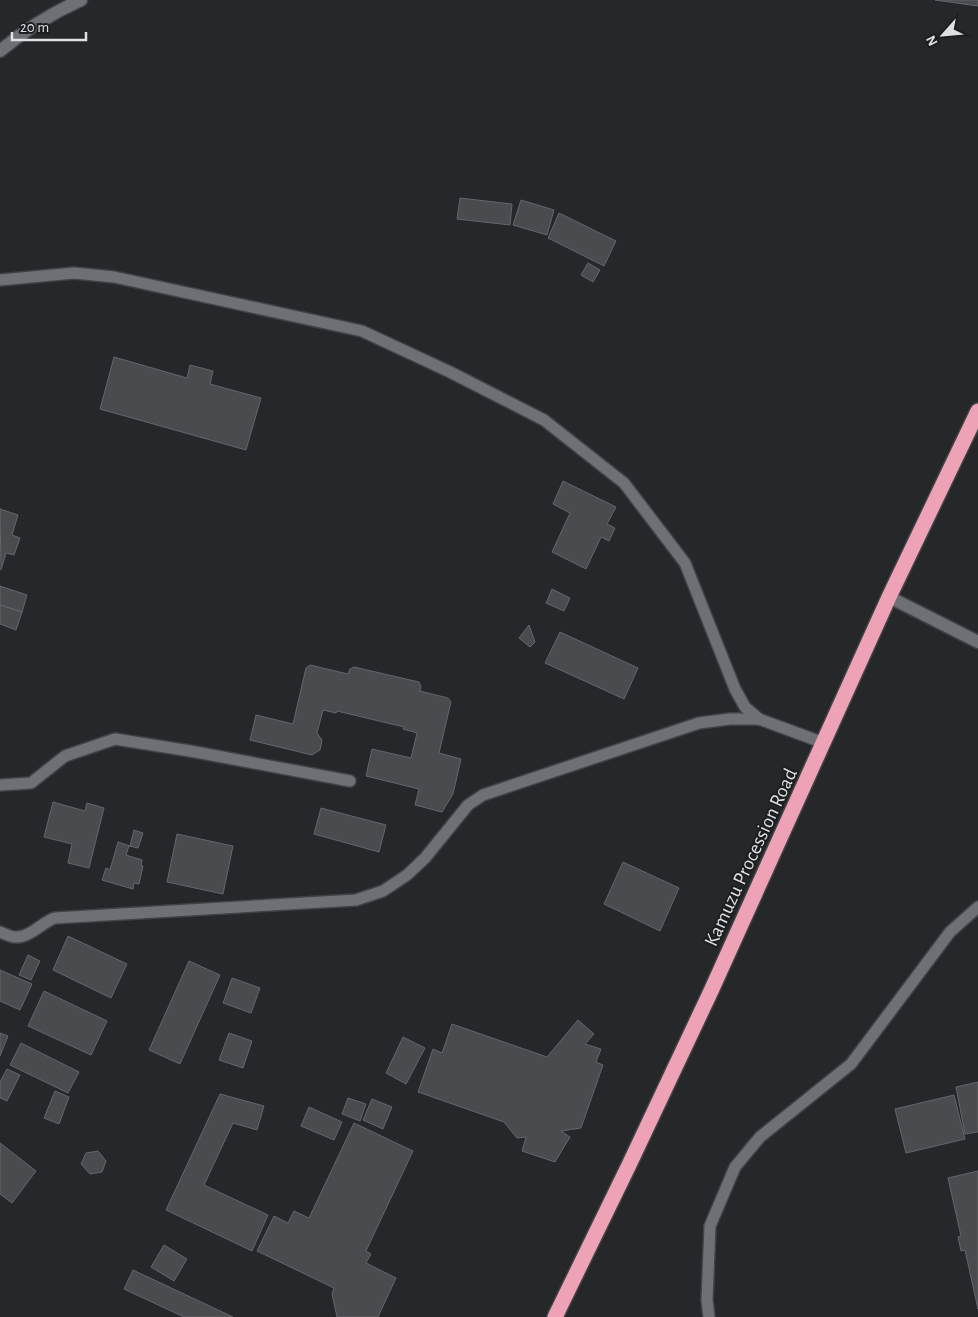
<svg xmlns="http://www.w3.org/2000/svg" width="978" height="1317" font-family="'Alegreya Sans',sans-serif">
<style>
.building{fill:#494b4f;stroke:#65666b}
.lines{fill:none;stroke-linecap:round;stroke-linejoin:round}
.lane-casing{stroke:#414246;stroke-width:14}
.street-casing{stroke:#414246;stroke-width:15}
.highway-casing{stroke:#414246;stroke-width:18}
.lane{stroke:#6f7075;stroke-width:11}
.street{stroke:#6f7075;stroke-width:12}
.highway{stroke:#eda2b5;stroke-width:15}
.labels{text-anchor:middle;stroke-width:4;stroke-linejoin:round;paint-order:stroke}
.street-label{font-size:20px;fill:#dfe0e3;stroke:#1d1e22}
</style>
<rect width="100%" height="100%" fill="#26272b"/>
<g class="building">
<polygon points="935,0 978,0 978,6"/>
<polygon points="460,198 512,204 510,225 457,219"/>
<polygon points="521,200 554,210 547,235 513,225"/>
<polygon points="559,213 616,241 604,266 548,238"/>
<polygon points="588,263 600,270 593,282 581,275"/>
<polygon points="114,357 187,378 190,365 213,371 210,384 261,398 246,450 100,409"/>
<polygon points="563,481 616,507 607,524 615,528 609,541 601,537 586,569 552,552 570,513 553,504"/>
<polygon points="0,509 18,515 12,535 20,538 14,555 6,553 1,570"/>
<polygon points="0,586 27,595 22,612 0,605"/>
<polygon points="552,589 570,598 564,611 546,603"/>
<polygon points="0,605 22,612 16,630 0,624"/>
<polygon points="529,625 535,642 530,647 519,638"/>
<polygon points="560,632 638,668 624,699 545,663"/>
<polygon points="310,665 348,674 350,669 354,667 419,682 421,687 420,691 448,698 451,702 439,753 461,759 453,794 442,812 415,805 419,789 366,776 372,749 411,758 417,733 403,729 404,727 337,711 336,713 323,710 317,733 322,740 320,750 312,755 250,740 256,715 293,724 306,668"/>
<polygon points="53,802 85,811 87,803 104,808 89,868 68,863 72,844 44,837"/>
<polygon points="321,808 386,825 379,852 314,834"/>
<polygon points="134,830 143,833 138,848 129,846 126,855 142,860 141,865 143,866 139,884 134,883 133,889 102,880 106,868 110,870 118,842 130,846"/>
<polygon points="177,834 233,846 223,894 167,882"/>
<polygon points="623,862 679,888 660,931 604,904"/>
<polygon points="68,936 127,964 111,998 53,970"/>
<polygon points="28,955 40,961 31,980 19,975"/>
<polygon points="189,961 220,975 180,1064 149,1050"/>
<polygon points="0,970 32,984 20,1010 0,1001"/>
<polygon points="232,978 260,988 251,1013 223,1003"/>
<polygon points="44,991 107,1021 91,1055 28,1026"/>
<polygon points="578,1020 594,1034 585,1044 601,1049 596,1062 603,1065 581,1128 561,1131 570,1137 555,1162 522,1151 526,1137 517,1138 504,1122 418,1092 433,1049 442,1053 452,1024 547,1057"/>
<polygon points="0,1033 8,1036 0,1056"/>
<polygon points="229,1033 252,1041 243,1068 219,1060"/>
<polygon points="403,1037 425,1048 406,1084 386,1073"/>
<polygon points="21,1043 79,1072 68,1093 10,1065"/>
<polygon points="7,1069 20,1075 7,1101 0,1098 0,1082"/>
<polygon points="978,1082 978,1132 965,1134 956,1087"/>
<polygon points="55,1091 69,1097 59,1124 44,1118"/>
<polygon points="220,1094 264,1106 257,1130 233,1123 204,1185 268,1215 252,1251 166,1210"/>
<polygon points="954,1095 965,1139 906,1153 895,1109"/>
<polygon points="348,1098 366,1104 360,1121 342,1114"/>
<polygon points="372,1099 392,1107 383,1129 363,1120"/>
<polygon points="309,1107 342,1122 334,1140 301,1126"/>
<polygon points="354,1123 413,1151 366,1251 371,1254 366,1263 396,1278 378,1317 337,1317 332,1294 334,1288 257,1251 274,1216 288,1223 294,1211 309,1218"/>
<polygon points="0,1143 36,1171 12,1203 0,1194"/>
<polygon points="98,1151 106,1161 102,1172 90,1174 81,1164 86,1153"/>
<polygon points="978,1171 978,1309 965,1250 961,1251 958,1237 961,1236 948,1178"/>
<polygon points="164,1245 187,1259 174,1281 151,1267"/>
<polygon points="133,1270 233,1317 184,1317 124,1289"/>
</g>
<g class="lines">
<defs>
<g id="lane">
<polyline points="0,280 74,273 114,277 362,331 450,372 544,420 624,483 685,563 735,689 745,707 759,719"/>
<polyline points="0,785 31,783 65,756 115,739 190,751 350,781"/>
<path d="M0,932c5,2 11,5 15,5 15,1 27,-15 40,-19l301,-18 27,-9 24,-16 18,-17 43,-53 15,-10 216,-72 31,-4h29l65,24"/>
<polyline points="709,1317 707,1300 710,1226 735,1167 760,1137 851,1064 950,932 978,907"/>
</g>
<g id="street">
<path d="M0,51c25,-21 52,-38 81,-51"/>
<polyline points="889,597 978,642"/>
</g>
<polyline id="highway" points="555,1317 629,1165 711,991 889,597 978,411"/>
</defs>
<use href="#lane" class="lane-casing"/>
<use href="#street" class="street-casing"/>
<use href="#highway" class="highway-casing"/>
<use href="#lane" class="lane"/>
<use href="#street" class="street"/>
<use href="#highway" class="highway"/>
</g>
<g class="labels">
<g class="street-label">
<text transform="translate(750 857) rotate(-65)" y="7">Kamuzu Procession Road</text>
</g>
</g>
<g transform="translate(943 35) rotate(243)" stroke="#1d1e22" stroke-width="4" paint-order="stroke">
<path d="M0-4L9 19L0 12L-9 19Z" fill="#dfe0e3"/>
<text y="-8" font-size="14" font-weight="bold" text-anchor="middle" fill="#dfe0e3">N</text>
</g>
<path d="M12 32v8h74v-8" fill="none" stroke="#dfe0e3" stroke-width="2.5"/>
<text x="20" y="32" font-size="15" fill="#dfe0e3" stroke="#1d1e22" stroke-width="4" paint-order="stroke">20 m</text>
</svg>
